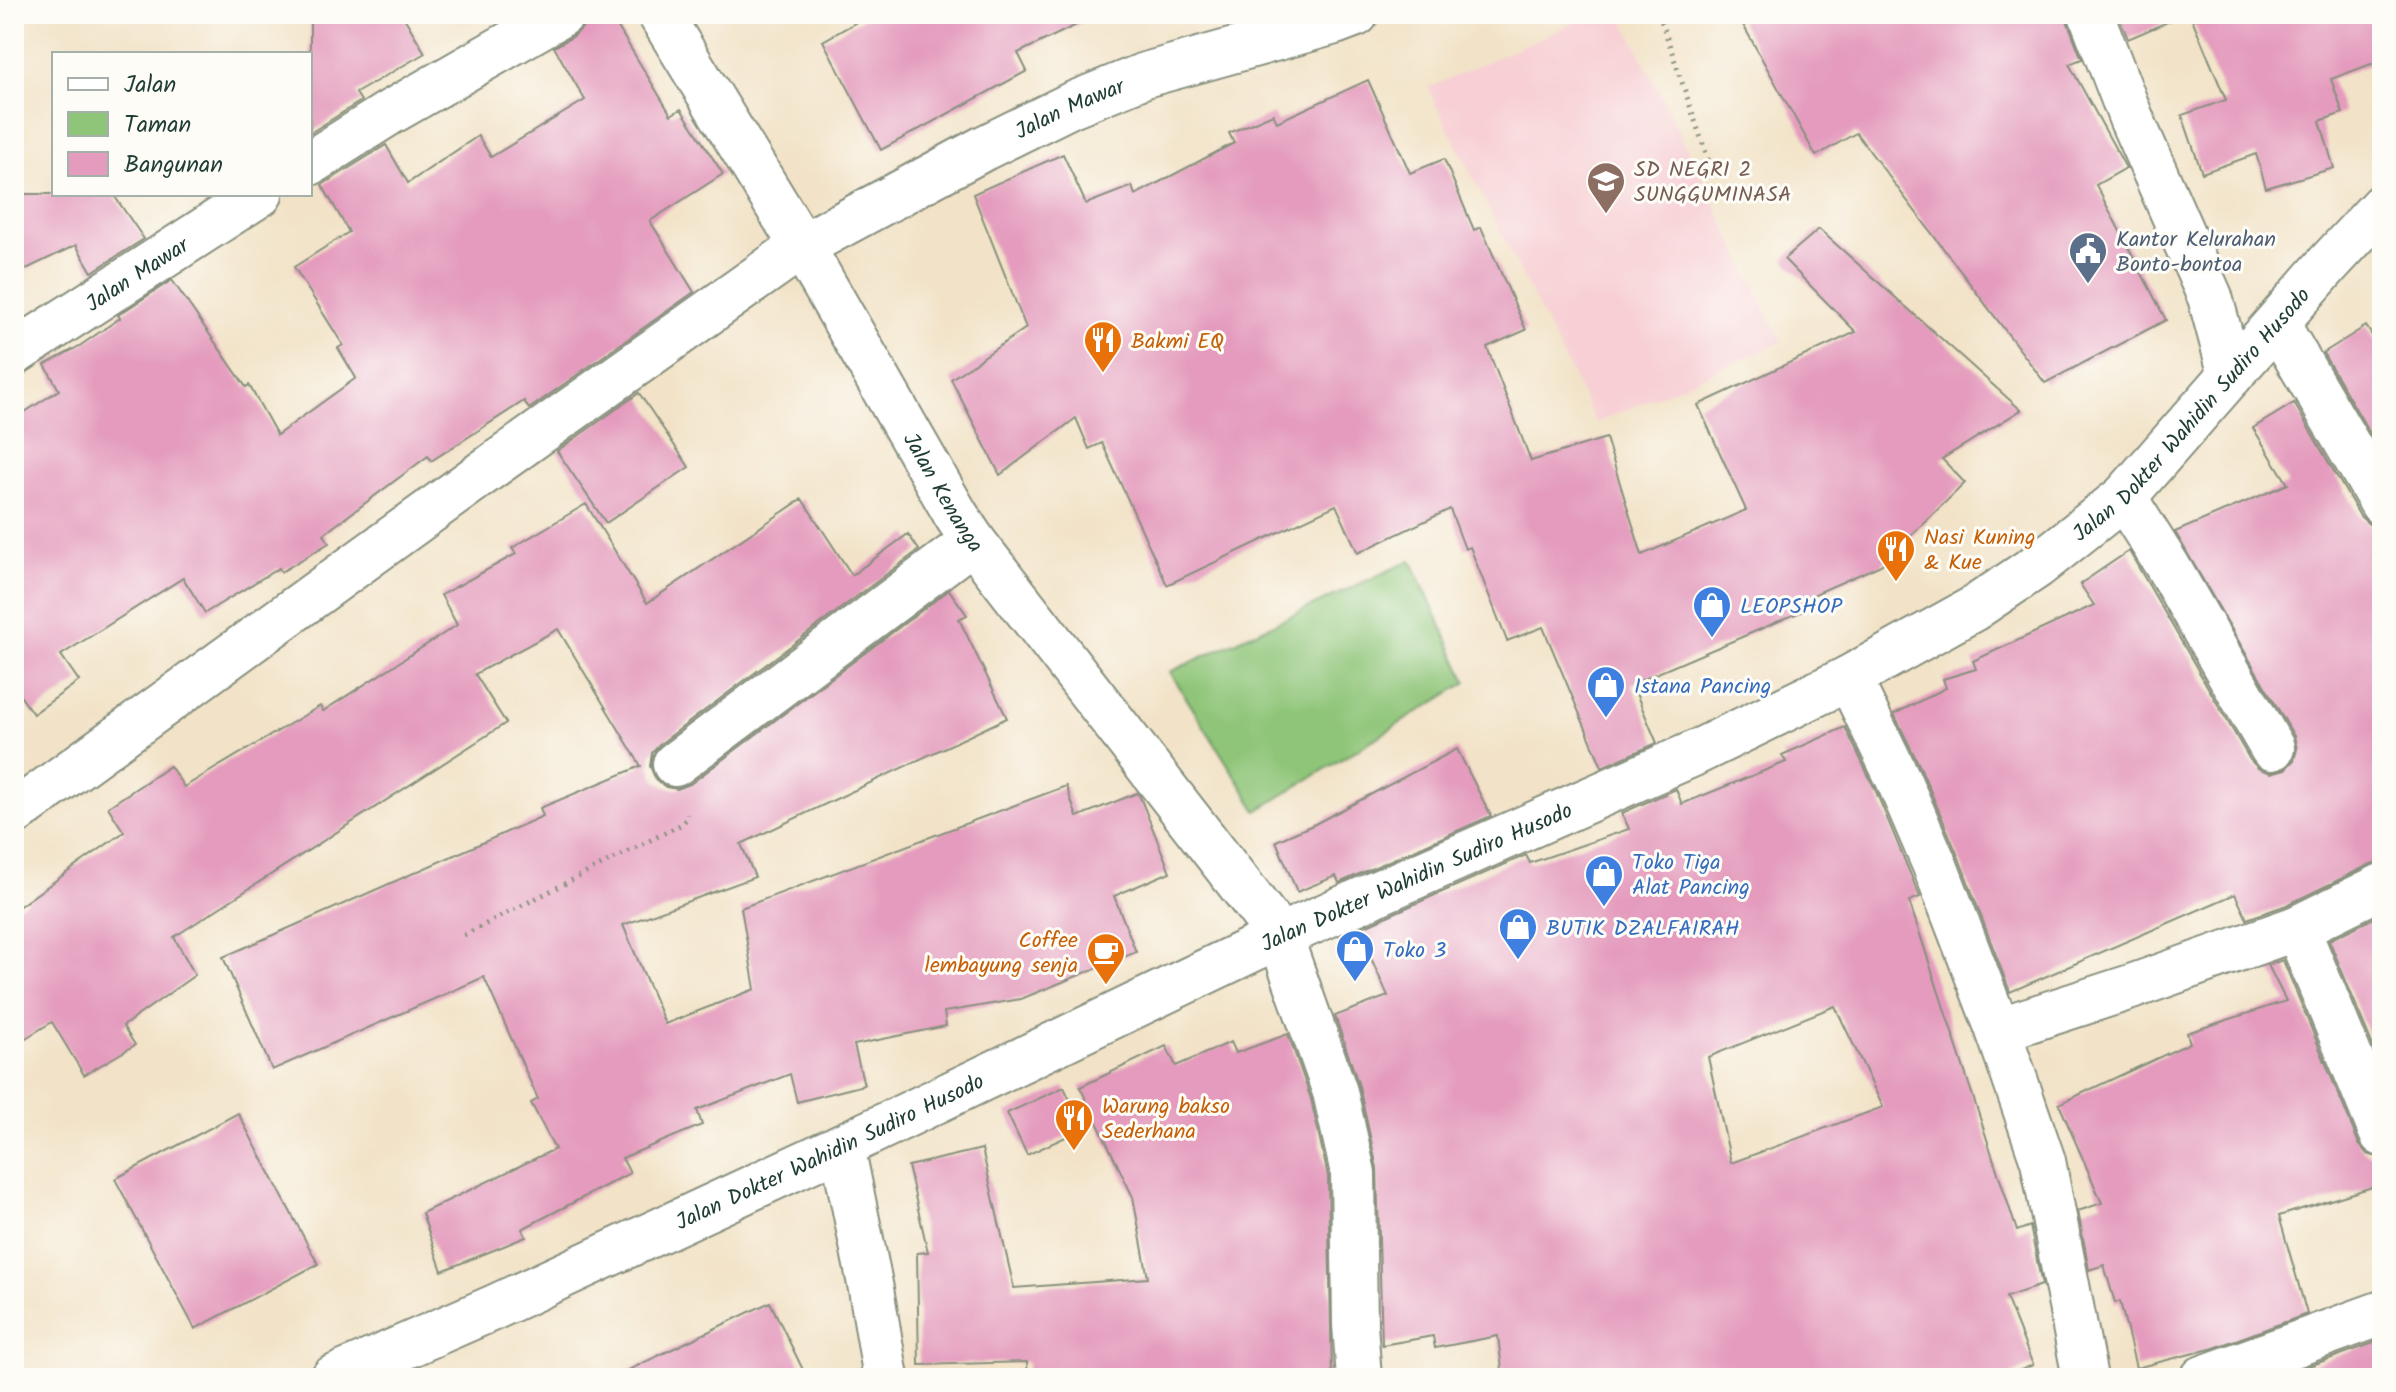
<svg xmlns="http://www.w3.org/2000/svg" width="2396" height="1392" font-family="Kalam,sans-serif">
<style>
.built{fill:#f7cfd4}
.green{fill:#8ec578;stroke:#568156;stroke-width:2}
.building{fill:#e49bbd;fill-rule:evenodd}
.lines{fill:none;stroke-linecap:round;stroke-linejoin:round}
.street-casing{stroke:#88907e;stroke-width:48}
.secondary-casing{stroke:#88907e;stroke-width:48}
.path{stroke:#88907e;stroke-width:5;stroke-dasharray:2 6;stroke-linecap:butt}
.street{stroke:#fff;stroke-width:44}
.secondary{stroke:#fff;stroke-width:44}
.labels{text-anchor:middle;stroke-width:6;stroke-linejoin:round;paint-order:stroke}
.street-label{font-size:22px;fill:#1f3d34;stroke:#fdfcf7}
.education-label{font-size:22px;fill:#785e54;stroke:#fdfcf7;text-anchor:start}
.service-label{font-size:22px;fill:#4e5e75;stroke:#fdfcf7;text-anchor:start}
.food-label{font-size:22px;fill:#c56008;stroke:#fdfcf7;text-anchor:start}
.shop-label{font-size:22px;fill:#366cbe;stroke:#fdfcf7;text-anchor:start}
</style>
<rect width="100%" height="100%" fill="#fdfcf7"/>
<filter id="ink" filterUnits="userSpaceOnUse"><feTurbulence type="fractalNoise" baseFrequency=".0125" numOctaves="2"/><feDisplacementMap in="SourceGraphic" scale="16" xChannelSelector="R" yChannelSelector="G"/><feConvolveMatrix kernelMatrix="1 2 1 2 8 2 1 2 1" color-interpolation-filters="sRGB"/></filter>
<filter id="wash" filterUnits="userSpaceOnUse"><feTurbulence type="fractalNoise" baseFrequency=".006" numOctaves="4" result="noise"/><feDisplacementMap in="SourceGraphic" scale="32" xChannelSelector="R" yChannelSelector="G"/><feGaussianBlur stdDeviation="1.8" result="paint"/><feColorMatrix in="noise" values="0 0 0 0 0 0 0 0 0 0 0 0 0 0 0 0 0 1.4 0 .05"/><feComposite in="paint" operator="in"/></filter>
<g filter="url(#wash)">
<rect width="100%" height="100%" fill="#f2e3c8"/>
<polygon class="built" points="1593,14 1621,14 1782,342 1596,423 1428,88"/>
<polygon class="green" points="1411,560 1467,682 1257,811 1170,672"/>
<g id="blocks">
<g class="building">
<polygon points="310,14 402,14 425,53 356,93 361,101 310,133"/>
<polygon points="587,14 610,14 671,115 681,109 723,174 650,221 694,292 529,409 524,401 431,461 428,456 324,534 329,543 281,572 279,568 205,613 183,578 61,655 79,681 33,714 14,687 14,419 59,390 45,365 81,345 120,318 118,315 172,280 246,387 249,385 277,435 356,378 338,348 343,345 294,267 349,232 322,185 386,145 408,183 478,136 491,157 585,100 554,47 574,36 583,27"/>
<polygon points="871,14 1099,14 1018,53 1027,71 881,150 823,41"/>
<polygon points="1737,14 2067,14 2068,23 2082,59 2069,64 2126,168 2096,185 2166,320 2045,383 1856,133 1816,156"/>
<polygon points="2118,14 2186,14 2128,39"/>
<polygon points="2190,14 2382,14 2382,60 2331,79 2343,113 2320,121 2334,168 2266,188 2256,154 2202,173 2182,115 2226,100"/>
<polygon points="1368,80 1410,173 1444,159 1474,230 1481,227 1526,330 1487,347 1531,461 1606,438 1642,555 1746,510 1698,405 1856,332 1784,259 1819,229 2021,410 1942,459 1965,483 1881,565 1808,597 1812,607 1632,684 1657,743 1602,767 1543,627 1507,641 1470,547 1465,549 1450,509 1358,553 1336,505 1167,585 1102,443 1089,449 1076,418 1000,475 951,379 1026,328 973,194 1063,154 1086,204 1132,186 1135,195 1234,143 1229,133 1273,114 1277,122"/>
<polygon points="14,194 113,194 144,239 92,272 76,245 14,275"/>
<polygon points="2366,326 2382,351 2382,454 2323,353"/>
<polygon points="639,393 689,467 606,523 557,451"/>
<polygon points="2294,403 2360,516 2370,525 2382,528 2382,861 2371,864 2287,905 2247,919 2235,894 2010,992 1959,858 1921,769 1894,714 1946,688 1943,679 1976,669 1973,661 2094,605 2080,584 2129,551 2250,760 2259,769 2271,773 2285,769 2294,760 2297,749 2294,736 2175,532 2288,484 2253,428"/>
<polygon points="802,499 852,575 908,534 919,550 660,744 652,753 650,766 656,780 666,787 677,789 690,784 949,590 967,615 959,619 1007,718 741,844 755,877 623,925 665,1024 755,989 741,908 1066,786 1077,817 1137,793 1140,797 1170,872 1114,896 1136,952 1021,999 944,1012 946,1026 854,1045 864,1085 797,1102 790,1074 697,1110 702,1125 622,1158 630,1173 522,1229 526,1237 442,1271 422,1213 555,1149 531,1103 538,1099 484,977 272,1070 223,957 543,816 540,808 641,766 558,629 475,674 506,723 174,937 195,975 123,1026 135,1045 84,1075 52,1022 14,1045 14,910 124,832 108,807 170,766 184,787 320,706 323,711 457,625 441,595 516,554 512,548 586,504 647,603"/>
<path d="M1845,727l30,62 45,108 -11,4 108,330 13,-5 12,59 -36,12 27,68 -31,13h-499l-5,-42 -63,12 -2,-12 -51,9 -5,-177 -18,-82 -24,-70 53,-20 -30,-67 168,-74 4,8 99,-34 -7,-16 54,-24 6,15 104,-42 -4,-7zM1835,1006l48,101 -152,56 -23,-106z"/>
<polygon points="1457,749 1491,816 1339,883 1336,876 1297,892 1276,841 1315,824"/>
<polygon points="2382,914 2382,1068 2329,940"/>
<polygon points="2283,960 2359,1144 2367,1154 2382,1158 2382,1184 2279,1216 2307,1314 2214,1348 2136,1368 2120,1301 2115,1303 2104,1265 2089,1270 2078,1211 2102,1203 2059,1104 2190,1043 2187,1033 2286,1001 2268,965"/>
<polygon points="1288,1034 1311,1099 1328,1176 1332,1378 1028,1378 1027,1362 919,1365 917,1253 928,1252 908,1166 982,1149 1014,1288 1148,1278 1133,1197 1080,1087 1166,1046 1176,1066 1231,1042 1236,1053"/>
<polygon points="1064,1087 1083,1129 1027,1155 1007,1113"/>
<polygon points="238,1113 318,1264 195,1329 115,1179"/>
<polygon points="770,1302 807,1378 612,1378"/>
<polygon points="2382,1340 2382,1378 2276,1378"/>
</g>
</g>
</g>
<g filter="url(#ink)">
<use href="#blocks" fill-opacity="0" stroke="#88907e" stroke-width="2"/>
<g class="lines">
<defs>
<g id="street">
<path id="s1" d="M660,14l142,232 154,269 17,26 307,395 55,156 18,81 2,152 4,53"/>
<polyline points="2091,14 2131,118 2210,297 2231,375"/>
<polyline points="310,163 389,113 562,14"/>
<polyline points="2277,324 2382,503"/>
<path id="s2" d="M14,353l246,-159"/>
<polyline points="2124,497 2168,567 2272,748"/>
<polyline points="1849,678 1898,779 1936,868 1998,1030 2043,1161 2085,1378"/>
<polyline points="675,764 973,541"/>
<path id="s3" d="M14,813l477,-346 311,-221 182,-98 87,-43 74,-30 190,-53 21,-8"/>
<polyline points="2297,928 2382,886"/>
<polyline points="1998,1030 2131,987 2297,928 2382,1134"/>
<polyline points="842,1146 871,1289 886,1378"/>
<polyline points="2203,1378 2382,1313"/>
</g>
<g id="secondary">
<path id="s4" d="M333,1378l162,-71 347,-161 438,-210 413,-182 156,-76 124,-69 64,-43 87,-69 204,-233 54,-58"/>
</g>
</defs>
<use href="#street" class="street-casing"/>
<use href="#secondary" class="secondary-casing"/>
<g class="path">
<polyline points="1659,14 1709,162"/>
<polyline points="464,935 682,824 687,818 687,814"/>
</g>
<use href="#street" class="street"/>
<use href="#secondary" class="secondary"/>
</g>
</g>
<defs>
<symbol id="school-pin" viewBox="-11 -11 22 30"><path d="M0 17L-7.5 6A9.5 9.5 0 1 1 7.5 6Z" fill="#8d6e63" stroke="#fdfcf7"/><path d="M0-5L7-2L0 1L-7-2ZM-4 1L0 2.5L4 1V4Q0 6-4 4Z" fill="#fff"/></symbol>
<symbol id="civic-pin" viewBox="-11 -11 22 30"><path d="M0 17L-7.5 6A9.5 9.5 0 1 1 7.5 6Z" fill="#5c6f8a" stroke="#fdfcf7"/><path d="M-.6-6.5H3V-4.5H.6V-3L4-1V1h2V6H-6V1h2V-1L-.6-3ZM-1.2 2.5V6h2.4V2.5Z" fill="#fff"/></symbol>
<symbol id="restaurant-pin" viewBox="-11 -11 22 30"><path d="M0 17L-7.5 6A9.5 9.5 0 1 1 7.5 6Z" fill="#e8710a" stroke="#fdfcf7"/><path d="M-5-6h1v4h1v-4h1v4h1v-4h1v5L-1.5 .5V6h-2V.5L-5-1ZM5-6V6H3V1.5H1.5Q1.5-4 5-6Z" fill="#fff"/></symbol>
<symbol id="shop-pin" viewBox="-11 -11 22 30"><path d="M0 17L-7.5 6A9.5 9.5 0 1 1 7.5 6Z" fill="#3f7fe0" stroke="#fdfcf7"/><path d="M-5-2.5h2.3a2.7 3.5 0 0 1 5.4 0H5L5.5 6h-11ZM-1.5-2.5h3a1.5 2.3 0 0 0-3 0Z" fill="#fff"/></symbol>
<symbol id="cafe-pin" viewBox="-11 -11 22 30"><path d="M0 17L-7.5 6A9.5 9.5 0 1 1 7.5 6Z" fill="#e8710a" stroke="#fdfcf7"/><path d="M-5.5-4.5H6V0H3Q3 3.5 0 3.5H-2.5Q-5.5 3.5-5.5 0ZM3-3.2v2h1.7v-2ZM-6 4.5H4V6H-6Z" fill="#fff"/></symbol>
</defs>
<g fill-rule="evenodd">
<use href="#school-pin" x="1584" y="159" width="44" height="60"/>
<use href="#civic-pin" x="2066" y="229" width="44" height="60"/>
<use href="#restaurant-pin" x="1081" y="318" width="44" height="60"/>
<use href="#restaurant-pin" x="1874" y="527" width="44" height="60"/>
<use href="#shop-pin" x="1690" y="583" width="44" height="60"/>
<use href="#shop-pin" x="1584" y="663" width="44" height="60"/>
<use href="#shop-pin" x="1582" y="852" width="44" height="60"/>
<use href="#shop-pin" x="1496" y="905" width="44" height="60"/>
<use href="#shop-pin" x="1333" y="927" width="44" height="60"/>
<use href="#cafe-pin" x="1084" y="930" width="44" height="60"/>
<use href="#restaurant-pin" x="1052" y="1096" width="44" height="60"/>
</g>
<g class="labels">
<g class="street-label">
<text dy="8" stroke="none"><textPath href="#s3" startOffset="1272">Jalan Mawar</textPath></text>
<text dy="8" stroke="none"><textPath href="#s2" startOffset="146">Jalan Mawar</textPath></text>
<text dy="8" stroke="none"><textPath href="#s4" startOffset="2106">Jalan Dokter Wahidin Sudiro Husodo</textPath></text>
<text dy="8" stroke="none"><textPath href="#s1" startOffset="556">Jalan Kenanga</textPath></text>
<text dy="8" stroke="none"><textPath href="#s4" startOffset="1194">Jalan Dokter Wahidin Sudiro Husodo</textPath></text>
<text dy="8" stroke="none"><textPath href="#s4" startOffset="546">Jalan Dokter Wahidin Sudiro Husodo</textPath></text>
</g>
<g class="education-label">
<text x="1634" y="176">SD NEGRI 2<tspan x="1634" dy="25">SUNGGUMINASA</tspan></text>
</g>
<g class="service-label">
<text x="2116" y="246">Kantor Kelurahan<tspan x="2116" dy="25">Bonto-bontoa</tspan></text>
</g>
<g class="food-label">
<text x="1131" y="348">Bakmi EQ</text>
<text x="1924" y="544">Nasi Kuning<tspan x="1924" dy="25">&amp; Kue</tspan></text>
<text x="1078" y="947" text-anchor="end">Coffee<tspan x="1078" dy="25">lembayung senja</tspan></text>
<text x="1102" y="1113">Warung bakso<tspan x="1102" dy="25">Sederhana</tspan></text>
</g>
<g class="shop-label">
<text x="1740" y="613">LEOPSHOP</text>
<text x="1634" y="693">Istana Pancing</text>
<text x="1632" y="869">Toko Tiga<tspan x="1632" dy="25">Alat Pancing</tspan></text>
<text x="1546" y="935">BUTIK DZALFAIRAH</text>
<text x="1383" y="957">Toko 3</text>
</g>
</g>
<rect width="2396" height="1392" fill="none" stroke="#fdfcf7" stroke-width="48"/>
<rect x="52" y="52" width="260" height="144" fill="#fdfcf7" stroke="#a4b0a9" stroke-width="2"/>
<rect x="68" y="78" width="40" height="12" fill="#ffffff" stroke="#a4b0a9" stroke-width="2"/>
<text x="124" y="92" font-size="24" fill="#1f3d34">Jalan</text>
<rect x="68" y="112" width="40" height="24" fill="#8ec578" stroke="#a4b0a9" stroke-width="2"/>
<text x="124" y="132" font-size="24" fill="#1f3d34">Taman</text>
<rect x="68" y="152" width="40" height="24" fill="#e49bbd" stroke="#a4b0a9" stroke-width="2"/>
<text x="124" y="172" font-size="24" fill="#1f3d34">Bangunan</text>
</svg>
